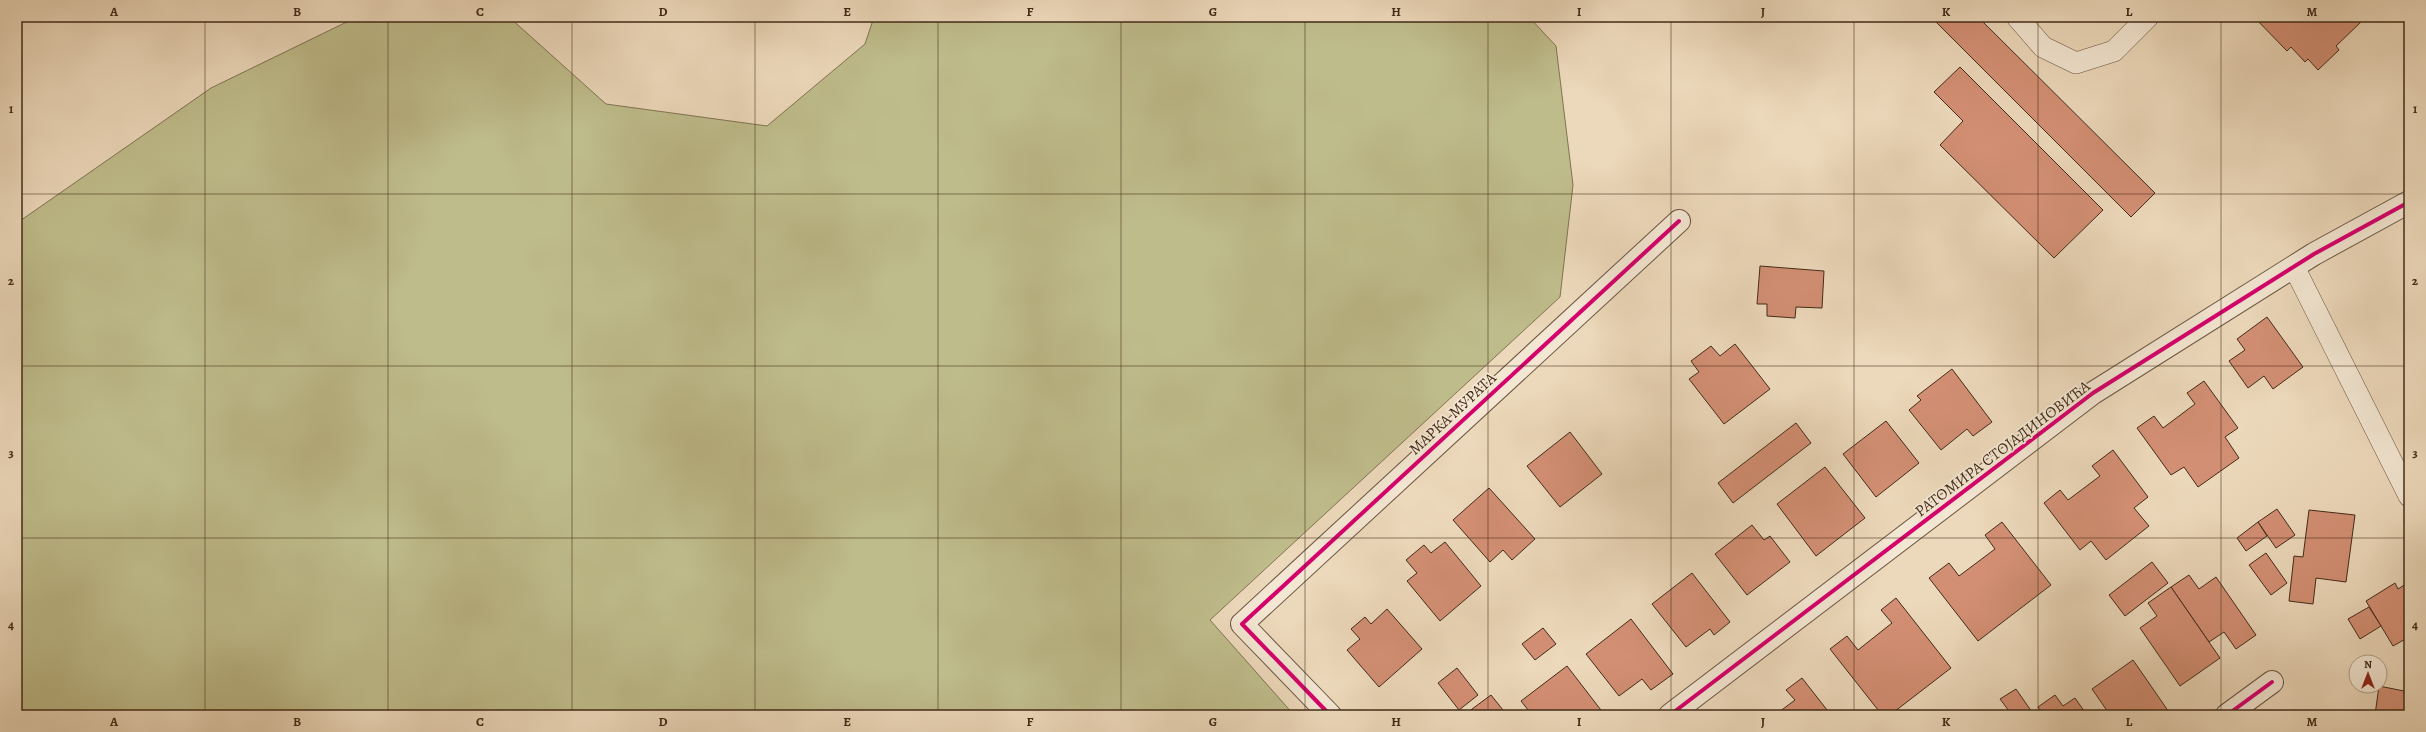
<svg xmlns="http://www.w3.org/2000/svg" width="2426" height="732" font-family="Alegreya,serif">
<style>
.green{fill:#bfbc8b;stroke:#807452}
.building{fill:#d38f74;stroke:#422b18}
.lines{fill:none;stroke-linecap:round;stroke-linejoin:round}
.service-casing{stroke:#6c5640;stroke-width:22}
.minor-casing{stroke:#6c5640;stroke-width:24}
.service{stroke:#f3e6d2;stroke-width:21}
.minor{stroke:#f3e6d2;stroke-width:22}
.cycleway-casing{stroke:#f3e6d2;stroke-width:6}
.cycleway{stroke:#d6006c;stroke-width:4}
.grid{fill:none;stroke:#422b18;stroke-width:1;stroke-opacity:0.55}
.labels{text-anchor:middle;stroke-width:3.5;stroke-linejoin:round;paint-order:stroke}
.street-label{font-size:16px;fill:#422b18;stroke:#f3e6d2}
.neatline{fill:none;stroke:#422b18;stroke-width:1.5}
.grid-label{font-size:13px;text-anchor:middle;font-weight:bold;fill:#422b18}
</style>
<rect width="100%" height="100%" fill="#ecd8ba"/>
<filter id="stains"><feTurbulence type="fractalNoise" baseFrequency=".005" numOctaves="4"/><feColorMatrix values="0 0 0 0 .2 0 0 0 0 .09 0 0 0 0 .02 0 0 0 .5 -.17"/></filter>
<radialGradient id="worn" r=".72"><stop offset=".6" stop-color="#630" stop-opacity="0"/><stop offset="1" stop-color="#630" stop-opacity=".3"/></radialGradient>
<polygon class="green" points="357,17 509,17 606,104 767,126 865,44 874,17 1529,17 1556,46 1573,185 1560,297 1210,620 1294,715 17,715 17,223 211,88"/>
<g class="building">
<polygon points="1931,17 1978,17 2155,193 2131,217"/>
<polygon points="2254,17 2359,17 2362,21 2336,46 2339,50 2318,70 2308,59 2305,62 2291,47 2287,51"/>
<polygon points="1960,67 2103,210 2054,258 1940,145 1963,121 1934,92"/>
<polygon points="1760,266 1824,271 1822,308 1796,307 1795,318 1767,316 1767,304 1757,304"/>
<polygon points="2267,317 2303,367 2273,389 2264,376 2248,388 2229,361 2245,350 2237,339"/>
<polygon points="1735,344 1770,389 1724,424 1689,379 1699,372 1691,361 1711,346 1720,356"/>
<polygon points="1952,369 1992,422 1973,436 1967,429 1941,450 1909,410 1921,400 1917,396"/>
<polygon points="2204,381 2238,428 2225,437 2239,458 2198,487 2184,467 2171,475 2137,428 2154,416 2163,428 2195,404 2187,393"/>
<polygon points="1886,421 1919,463 1876,497 1843,454"/>
<polygon points="1796,423 1811,443 1733,503 1718,483"/>
<polygon points="1570,432 1602,474 1560,507 1527,466"/>
<polygon points="2113,450 2148,497 2134,508 2149,526 2106,560 2091,541 2080,550 2044,503 2060,490 2068,500 2100,476 2092,466"/>
<polygon points="1825,467 1865,518 1816,556 1777,504"/>
<polygon points="1489,488 1535,539 1512,560 1503,550 1490,562 1453,520"/>
<polygon points="2277,509 2295,535 2276,548 2258,522"/>
<polygon points="2309,510 2355,515 2346,582 2316,578 2313,604 2289,601 2294,556 2303,557"/>
<polygon points="2002,522 2051,585 1978,641 1929,578 1949,563 1959,576 1995,549 1985,535"/>
<polygon points="2258,522 2267,536 2246,551 2237,538"/>
<polygon points="1752,525 1764,540 1770,536 1790,562 1747,595 1715,554"/>
<polygon points="1445,542 1481,586 1440,621 1407,581 1417,573 1406,560 1424,545 1431,553"/>
<polygon points="2266,553 2287,583 2271,595 2249,565"/>
<polygon points="2152,562 2168,583 2125,616 2109,595"/>
<polygon points="1692,573 1730,622 1714,635 1710,629 1686,647 1652,604"/>
<polygon points="2189,575 2199,589 2216,577 2256,635 2236,649 2224,632 2209,642 2171,587"/>
<polygon points="2409,582 2409,637 2393,646 2366,601 2395,583 2398,589"/>
<polygon points="2171,587 2220,658 2180,686 2140,628 2157,616 2148,603"/>
<polygon points="1896,598 1951,668 1890,715 1882,715 1830,649 1847,636 1858,650 1892,623 1881,610"/>
<polygon points="2369,607 2381,626 2360,639 2348,619"/>
<polygon points="1387,609 1422,649 1379,687 1347,650 1360,639 1351,629 1365,617 1371,624"/>
<polygon points="1631,619 1673,674 1651,690 1642,679 1619,696 1586,654"/>
<polygon points="1543,628 1556,644 1535,660 1522,644"/>
<polygon points="2133,660 2171,715 2110,715 2092,689"/>
<polygon points="1567,666 1604,714 1532,715 1521,701"/>
<polygon points="1457,668 1478,695 1459,710 1438,683"/>
<polygon points="1802,678 1831,715 1775,715 1795,700 1786,690"/>
<polygon points="2379,686 2409,692 2409,715 2375,715"/>
<polygon points="2016,689 2034,715 2012,715 2000,699"/>
<polygon points="1491,695 1507,715 1464,715"/>
<polygon points="2055,695 2063,706 2075,698 2087,715 2043,715 2038,707"/>
</g>
<g class="lines">
<defs>
<g id="service">
<polyline points="2017,17 2043,47 2076,63 2114,51 2148,17"/>
<polyline points="2294,267 2409,496"/>
</g>
<g id="minor">
<polyline points="1330,715 1242,624 1679,221"/>
<polyline points="1670,715 2093,393 2314,254 2409,202"/>
<polyline points="2227,715 2272,682"/>
</g>
</defs>
<use href="#service" class="service-casing"/>
<use href="#minor" class="minor-casing"/>
<use href="#service" class="service"/>
<use href="#minor" class="minor"/>
<defs>
<g id="cycleway">
<polyline points="1330,715 1242,624 1679,221"/>
<polyline points="1670,715 2093,393 2314,254 2409,202"/>
<polyline points="2227,715 2272,682"/>
</g>
</defs>
<use href="#cycleway" class="cycleway-casing"/>
<use href="#cycleway" class="cycleway"/>
</g>
<path class="grid" d="M205,17v698M388,17v698M572,17v698M755,17v698M938,17v698M1121,17v698M1305,17v698M1488,17v698M1671,17v698M1854,17v698M2038,17v698M2221,17v698M17,194h2392M17,366h2392M17,538h2392"/>
<g class="labels">
<g class="street-label">
<text transform="translate(1452 413) rotate(-43)" y="6">МАРКА МУРАТА</text>
<text transform="translate(2002 448) rotate(-37)" y="6">РАТОМИРА СТОЈАДИНОВИЋА</text>
</g>
</g>
<rect width="2426" height="732" fill="none" stroke="#ecd8ba" stroke-width="44"/>
<g transform="translate(2368 674)"><circle r="19" fill="#f3e6d2" stroke="#ac9b88"/>
<path d="M0-3L7 15L0 10L-7 15Z" fill="#8f2418"/>
<text y="-6" font-size="11" font-weight="bold" text-anchor="middle" fill="#422b18">N</text>
</g>
<rect x="22" y="22" width="2382" height="688" class="neatline"/>
<g class="grid-label">
<text x="114" y="16">A</text>
<text x="297" y="16">B</text>
<text x="480" y="16">C</text>
<text x="663" y="16">D</text>
<text x="847" y="16">E</text>
<text x="1030" y="16">F</text>
<text x="1213" y="16">G</text>
<text x="1396" y="16">H</text>
<text x="1579" y="16">I</text>
<text x="1763" y="16">J</text>
<text x="1946" y="16">K</text>
<text x="2129" y="16">L</text>
<text x="2312" y="16">M</text>
<text x="11" y="113">1</text>
<text x="2415" y="113">1</text>
<text x="11" y="285">2</text>
<text x="2415" y="285">2</text>
<text x="11" y="457">3</text>
<text x="2415" y="457">3</text>
<text x="11" y="629">4</text>
<text x="2415" y="629">4</text>
<text x="114" y="726">A</text>
<text x="297" y="726">B</text>
<text x="480" y="726">C</text>
<text x="663" y="726">D</text>
<text x="847" y="726">E</text>
<text x="1030" y="726">F</text>
<text x="1213" y="726">G</text>
<text x="1396" y="726">H</text>
<text x="1579" y="726">I</text>
<text x="1763" y="726">J</text>
<text x="1946" y="726">K</text>
<text x="2129" y="726">L</text>
<text x="2312" y="726">M</text>
</g>
<rect width="100%" height="100%" filter="url(#stains)"/>
<rect width="100%" height="100%" fill="url(#worn)"/>
</svg>
